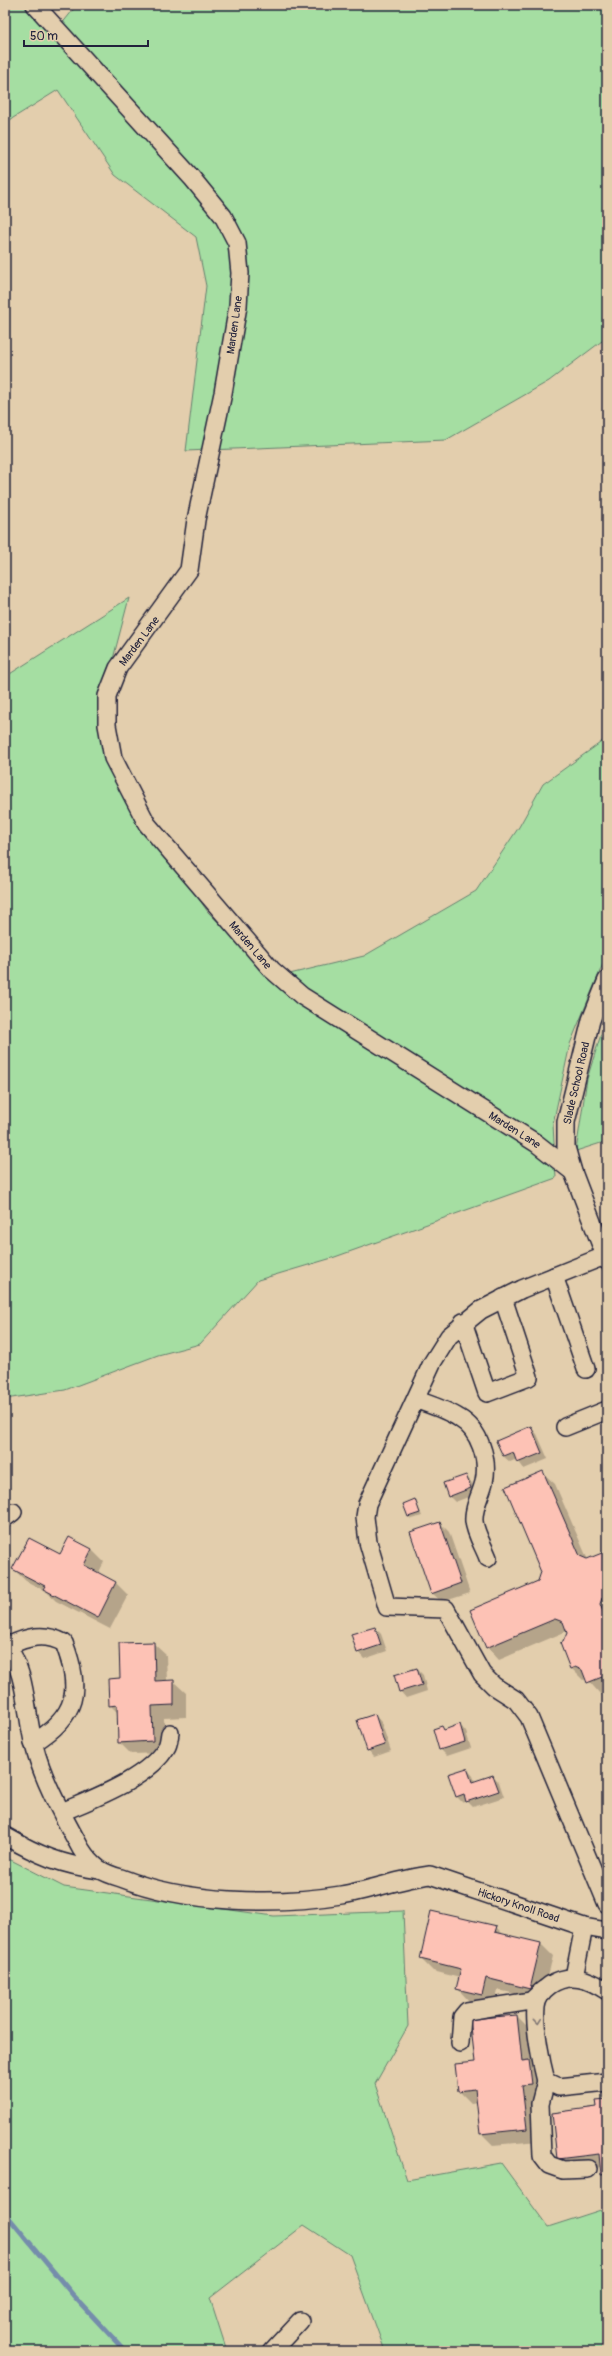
<svg xmlns="http://www.w3.org/2000/svg" width="612" height="2356" font-family="Pangolin,sans-serif">
<style>
.green{fill:#a5dea2;stroke:#64806e}
.shadow{fill:#0003}
.lines{fill:none;stroke-linecap:round;stroke-linejoin:round}
.stream{stroke:#758dab;stroke-width:5}
.building{fill:#fdc2b5;stroke:#22223b}
.minor-casing{stroke:#22223b;stroke-width:20}
.minor{stroke:#e3cead;stroke-width:17}
.oneway{stroke:#827874}
.labels{text-anchor:middle;stroke-width:3.5;stroke-linejoin:round;paint-order:stroke}
.street-label{font-size:11px;fill:#22223b;stroke:#e3cead}
</style>
<rect width="100%" height="100%" fill="#e3cead"/>
<filter id="ink" filterUnits="userSpaceOnUse"><feTurbulence type="fractalNoise" baseFrequency=".025" numOctaves="2"/><feDisplacementMap in="SourceGraphic" scale="8" xChannelSelector="R" yChannelSelector="G"/><feConvolveMatrix kernelMatrix="1 2 1 2 8 2 1 2 1" color-interpolation-filters="sRGB"/></filter>
<g filter="url(#ink)">
<g class="green">
<polygon points="5,5 35,5 57,30 77,5 607,5 607,344 602,341 549,381 446,440 186,451 206,286 196,237 115,175 58,90 5,123"/>
<polygon points="129,598 108,678 118,757 147,824 208,912 273,978 364,956 476,891 519,827 543,784 607,738 607,954 570,1044 553,1124 556,1178 332,1258 258,1280 200,1344 158,1355 65,1390 5,1399 5,677"/>
<polygon points="607,1015 607,1141 576,1151 587,1079"/>
<polygon points="5,1857 64,1887 274,1916 403,1911 408,2026 375,2084 407,2180 501,2163 548,2227 607,2208 607,2351 385,2351 350,2255 304,2225 210,2298 227,2351 5,2351"/>
</g>
<g class="shadow">
<polygon points="531,1428 537,1434 548,1459 524,1469 517,1459 510,1462 503,1456"/>
<polygon points="542,1472 555,1484 588,1560 607,1552 607,1692 601,1695 587,1679 583,1680 571,1668 564,1642 567,1631 499,1660 487,1647 539,1582 542,1572"/>
<polygon points="466,1476 472,1483 476,1494 455,1502 449,1496"/>
<polygon points="415,1500 422,1516 411,1519 408,1516"/>
<polygon points="440,1523 449,1532 470,1593 442,1602 432,1593"/>
<polygon points="69,1538 92,1550 104,1562 98,1574 116,1583 128,1595 110,1629 56,1601 47,1592 26,1581 13,1569 60,1555"/>
<polygon points="375,1628 381,1634 387,1651 364,1659 358,1652"/>
<polygon points="153,1643 166,1655 167,1681 173,1681 186,1693 186,1717 164,1718 165,1753 131,1754 119,1742 118,1713 110,1705 121,1679"/>
<polygon points="417,1669 423,1675 427,1691 406,1698 400,1691"/>
<polygon points="375,1715 381,1722 391,1751 374,1757 368,1750"/>
<polygon points="460,1725 466,1732 471,1748 447,1756 440,1749 442,1727 445,1730"/>
<polygon points="467,1769 473,1776 475,1782 493,1776 499,1782 504,1797 473,1807 467,1801 463,1803 457,1797"/>
<polygon points="496,1927 505,1936 541,1944 553,1956 542,2000 498,1990 495,2006 469,2001 457,1988 460,1978 433,1971 421,1959"/>
<polygon points="517,2016 529,2028 533,2065 541,2074 539,2141 493,2145 481,2133 478,2102 471,2103 459,2091"/>
<polygon points="607,2100 607,2179 602,2174 602,2167 570,2171 558,2159 553,2114 598,2108"/>
</g>
<g class="lines">
<polyline class="stream" points="5,2213 73,2295 125,2351"/>
</g>
<g class="building">
<polygon points="531,1426 542,1453 517,1463 513,1452 503,1456 496,1441"/>
<polygon points="543,1471 580,1556 587,1559 607,1551 607,1596 602,1598 600,1604 607,1622 607,1675 587,1683 582,1670 575,1667 570,1669 560,1643 563,1642 567,1633 563,1622 555,1619 486,1648 470,1610 538,1581 541,1572 505,1487"/>
<polygon points="466,1475 471,1488 448,1497 443,1483"/>
<polygon points="415,1499 420,1513 408,1517 403,1504"/>
<polygon points="440,1522 461,1583 431,1594 410,1532"/>
<polygon points="69,1537 92,1549 84,1565 116,1582 98,1618 43,1589 45,1586 12,1569 29,1538 60,1554"/>
<polygon points="375,1627 381,1645 357,1653 351,1634"/>
<polygon points="154,1642 155,1681 174,1680 174,1705 152,1706 153,1741 118,1743 117,1705 109,1706 108,1679 120,1678 119,1643"/>
<polygon points="417,1668 422,1685 399,1692 394,1675"/>
<polygon points="375,1714 385,1745 367,1751 357,1720"/>
<polygon points="460,1724 465,1742 439,1750 433,1729 442,1726 444,1730"/>
<polygon points="467,1768 472,1782 493,1775 499,1791 466,1802 464,1794 456,1797 448,1774"/>
<polygon points="431,1911 497,1926 495,1932 541,1943 530,1989 486,1978 482,1995 456,1989 461,1969 420,1959"/>
<polygon points="517,2015 522,2061 529,2060 532,2084 522,2085 527,2129 480,2134 475,2089 458,2091 455,2064 475,2062 470,2019"/>
<polygon points="607,2099 607,2174 601,2175 599,2154 557,2159 552,2113 597,2107 596,2100"/>
</g>
<g class="lines">
<defs>
<g id="minor">
<path id="s1" d="M35,5l157,173 31,38 14,27 3,30 -2,33 -15,87 -27,127 -7,50 -71,98 -11,28v29l6,33 34,66 125,146 30,26 234,147 37,29"/>
<polyline points="607,980 591,1020 566,1122 566,1147 573,1172 607,1261"/>
<polyline points="607,1255 522,1289 481,1310 449,1336 432,1363 367,1504 365,1517 368,1542 387,1607 446,1609 482,1674 494,1686 516,1700 529,1717 607,1904"/>
<polyline points="554,1276 586,1369"/>
<polyline points="463,1322 487,1393 529,1377 503,1298"/>
<path d="M417,1400c14,5 30,10 42,18 21,12 30,42 25,64 -3,13 -11,25 -10,39 1,12 10,26 14,37"/>
<polyline points="565,1427 607,1410"/>
<polyline points="5,1518 13,1512"/>
<path id="s2" d="M5,1643c22,29 20,67 29,102 9,36 29,71 47,104 5,8 10,14 18,20 6,4 15,7 22,9 64,25 153,28 220,17 30,-5 59,-16 89,-20l154,52 23,4"/>
<path d="M8,1646c19,-9 36,-14 56,-3 18,46 14,73 -31,100"/>
<path d="M62,1812c32,-14 85,-33 104,-64 3,-4 3,-10 4,-15"/>
<path d="M5,1836c33,19 57,29 95,34"/>
<polyline points="574,1977 584,1927"/>
<path d="M607,1991c-18,-12 -37,-19 -57,-6 -7,5 -13,13 -14,22 -2,19 5,55 10,74l13,6 48,-5"/>
<polyline points="460,2043 462,2017 467,2011 531,2001 543,1990"/>
<polyline points="546,2081 540,2104 542,2156 549,2165 563,2170 588,2169"/>
<polyline points="272,2351 300,2321"/>
</g>
</defs>
<use href="#minor" class="minor-casing"/>
<use href="#minor" class="minor"/>
</g>
<defs><path id="oneway-chevron" d="M-2-3.5L2.5 0L-2 3.5" fill="none" stroke-width="1.6" stroke-linecap="round" stroke-linejoin="round"/></defs>
<use class="oneway" href="#oneway-chevron" transform="translate(538 2021) rotate(84)"/>
</g>
<g class="labels">
<g class="street-label">
<text transform="translate(234 325) rotate(-82)" y="4">Marden Lane</text>
<text transform="translate(139 641) rotate(-53)" y="4">Marden Lane</text>
<text dy="4" stroke="none"><textPath href="#s1" startOffset="1092">Marden Lane</textPath></text>
<text transform="translate(576 1083) rotate(-77)" y="4">Slade School Road</text>
<text dy="4" stroke="none"><textPath href="#s1" startOffset="1416">Marden Lane</textPath></text>
<text dy="4" stroke="none"><textPath href="#s2" startOffset="680">Hickory Knoll Road</textPath></text>
</g>
</g>
<rect width="612" height="2356" fill="none" stroke="#e3cead" stroke-width="20"/>
<rect x="10" y="10" width="592" height="2336" fill="none" stroke="#22223b" stroke-width="1.5" filter="url(#ink)"/>
<path d="M24 40v6h124v-6" fill="none" stroke="#22223b" stroke-width="2"/>
<text x="30" y="40" font-size="12" fill="#22223b" stroke="#e3cead" stroke-width="3" paint-order="stroke">50 m</text>
</svg>
